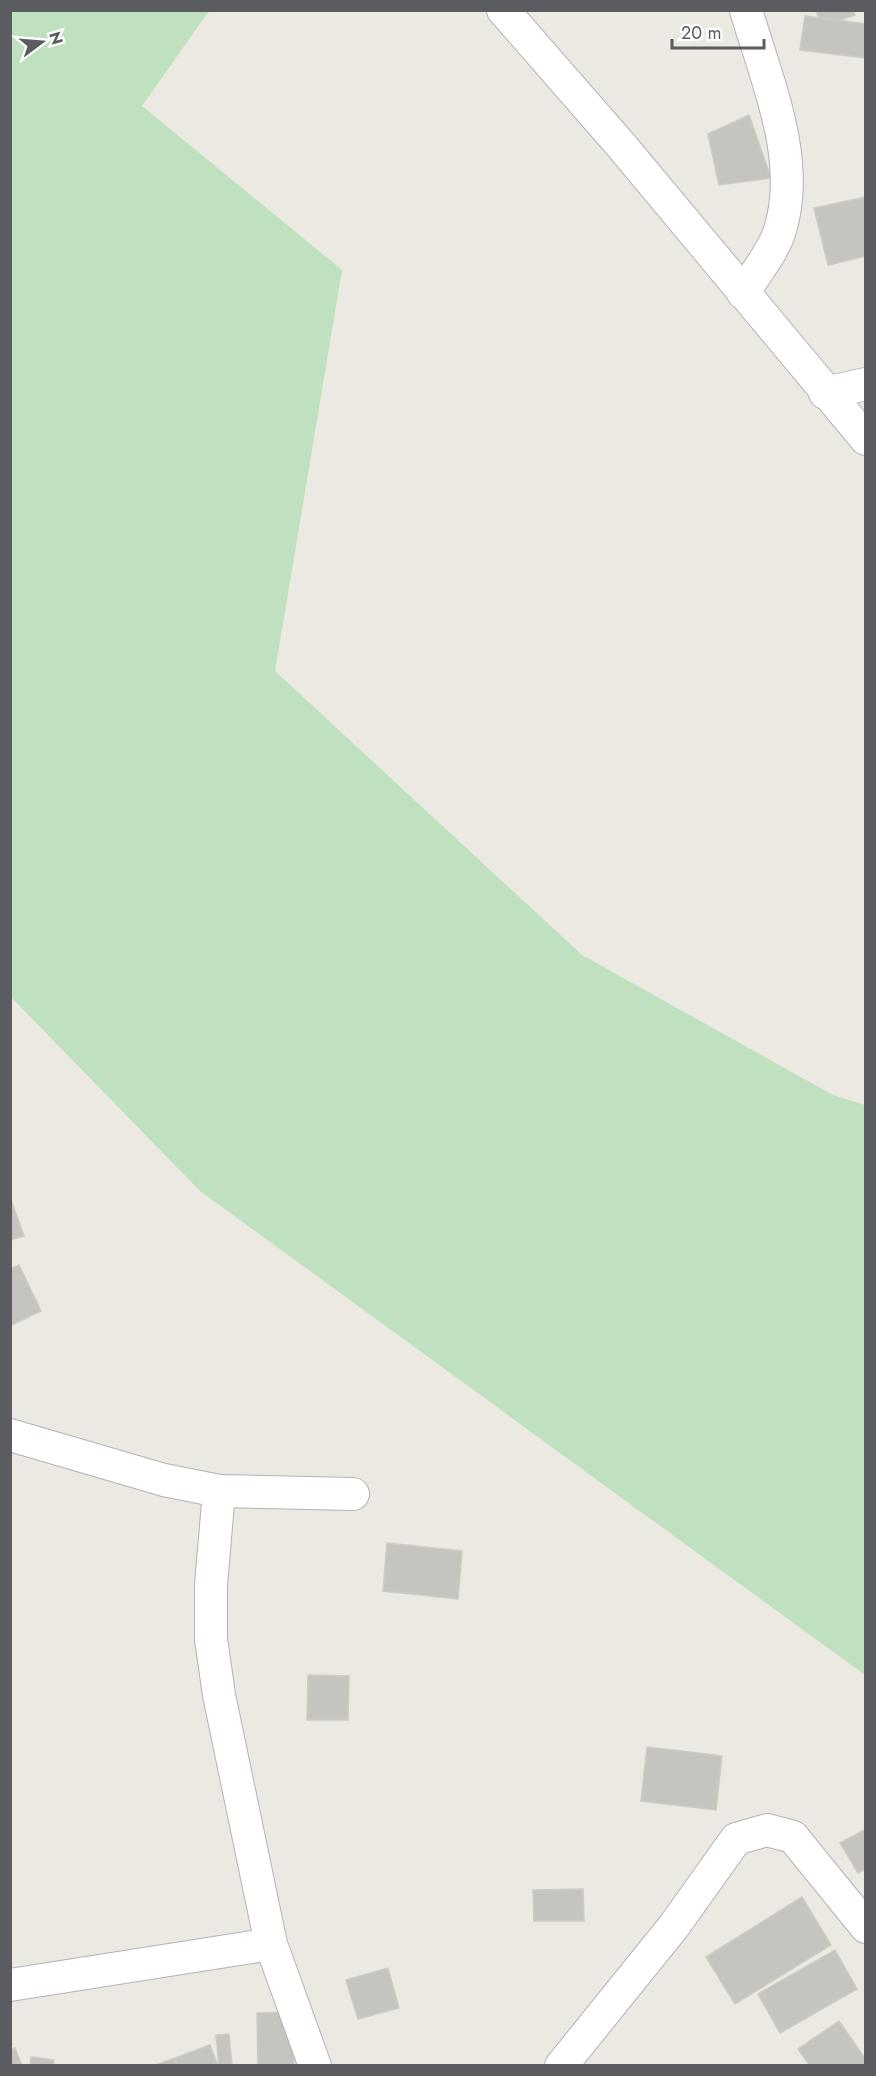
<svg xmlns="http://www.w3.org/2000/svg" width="876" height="2076" font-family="Jost,sans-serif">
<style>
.green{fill:#bfe1c0}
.building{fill:#c6c4be;stroke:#cfcbc0;stroke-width:1.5}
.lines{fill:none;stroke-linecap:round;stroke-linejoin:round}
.minor-casing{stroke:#b2b3b7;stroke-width:34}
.minor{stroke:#fff;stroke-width:32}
</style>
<rect width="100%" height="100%" fill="#ebe9e1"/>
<polygon class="green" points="11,10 209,11 142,106 342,270 275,671 582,955 833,1095 865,1105 865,1675 200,1191 11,997"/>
<g class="building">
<polygon points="816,10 853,10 855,15 821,26"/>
<polygon points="805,16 866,24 866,58 800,50"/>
<polygon points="749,115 771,178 719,185 708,134"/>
<polygon points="866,197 866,256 828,265 814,208"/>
<polygon points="10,1197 24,1236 10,1240"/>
<polygon points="19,1265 41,1311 10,1326 10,1269"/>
<polygon points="387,1543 462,1551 458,1599 383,1591"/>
<polygon points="308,1675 349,1676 348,1720 307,1720"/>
<polygon points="647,1747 722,1756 716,1810 641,1801"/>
<polygon points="866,1829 866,1869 858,1873 840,1843"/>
<polygon points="583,1889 584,1921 534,1921 533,1890"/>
<polygon points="802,1897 831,1945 735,2004 706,1957"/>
<polygon points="835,1950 857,1989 780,2033 758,1994"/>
<polygon points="388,1968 399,2008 358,2019 346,1980"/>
<polygon points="293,2012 294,2066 258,2066 257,2013"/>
<polygon points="839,2021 866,2060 866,2066 810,2066 798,2049"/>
<polygon points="229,2034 232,2066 219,2066 216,2035"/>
<polygon points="210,2045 218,2066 177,2066 175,2058"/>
<polygon points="15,2048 22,2066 10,2066 10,2050"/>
<polygon points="31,2057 54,2060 53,2066 30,2066"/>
<polygon points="175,2058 177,2066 153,2066"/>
</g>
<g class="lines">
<defs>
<g id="minor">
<polyline points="503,10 620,144 866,439"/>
<path d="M743,293c12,-19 31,-42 37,-63 22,-71 -14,-151 -34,-220"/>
<polyline points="825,393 866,384"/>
<polyline points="10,1435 164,1480 219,1491 353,1494"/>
<polyline points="219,1491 211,1585 211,1639 219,1695 271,1944 315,2066"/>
<polyline points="10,1985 271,1944"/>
<polyline points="561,2066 674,1926 736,1839 767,1830 793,1837 866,1927"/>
</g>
</defs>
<use href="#minor" class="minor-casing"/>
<use href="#minor" class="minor"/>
</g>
<rect width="876" height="2076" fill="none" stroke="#5a5c60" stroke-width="24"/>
<g transform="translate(42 42) rotate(74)" stroke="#ffffff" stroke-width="4.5" paint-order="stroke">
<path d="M0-4.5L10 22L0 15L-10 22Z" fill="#5a5c60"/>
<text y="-9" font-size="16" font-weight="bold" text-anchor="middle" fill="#5a5c60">N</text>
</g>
<path d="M672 39v9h92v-9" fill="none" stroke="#5a5c60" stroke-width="3"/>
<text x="681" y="39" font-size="18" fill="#5a5c60" stroke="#ffffff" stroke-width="4.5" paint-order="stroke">20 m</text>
</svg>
